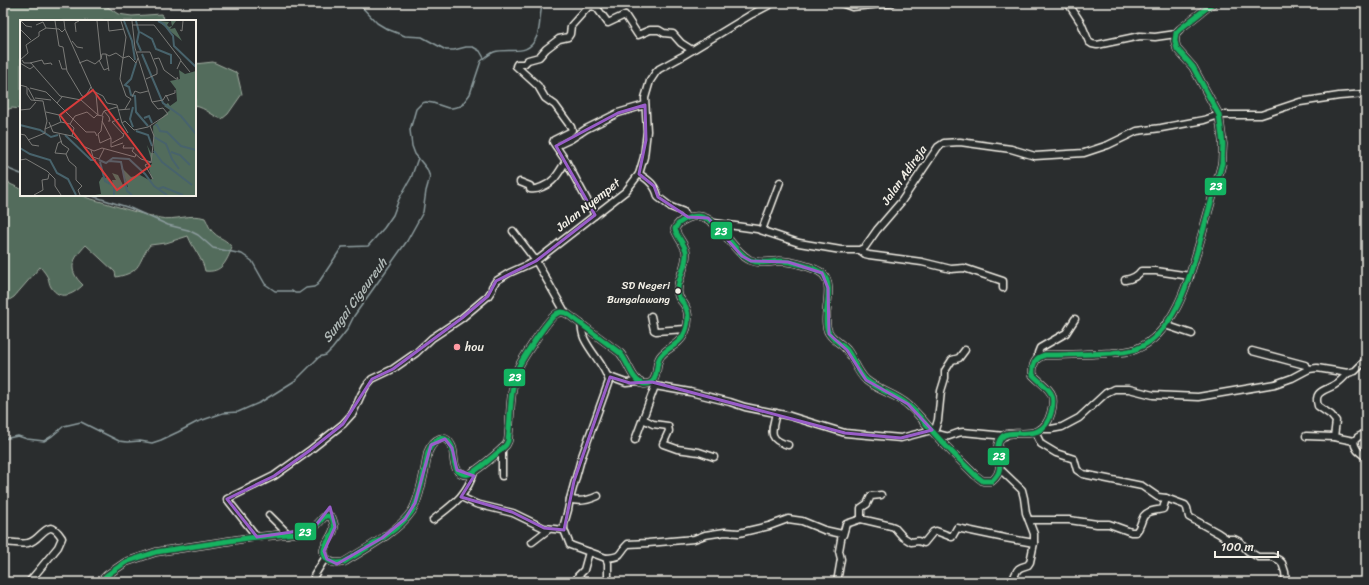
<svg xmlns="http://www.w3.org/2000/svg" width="1369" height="585" font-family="Sriracha,sans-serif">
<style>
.green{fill:#526c5c;stroke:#a3aea2}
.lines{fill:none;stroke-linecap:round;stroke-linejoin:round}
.stream{stroke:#8d9c9e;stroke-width:1.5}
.minor-casing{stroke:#f4f1e8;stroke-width:9}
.minor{stroke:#2a2d2e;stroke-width:6}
.bus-1-casing{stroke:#2a2d2e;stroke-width:8}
.bus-1{stroke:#13b361;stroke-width:5}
.marked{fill:none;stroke:#995dc9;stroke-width:3;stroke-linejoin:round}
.bus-dot{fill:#f4f1e8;stroke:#2a2d2e;stroke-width:1.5}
.poi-dot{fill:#ff9aa2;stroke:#2a2d2e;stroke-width:1.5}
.labels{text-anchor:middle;stroke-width:3.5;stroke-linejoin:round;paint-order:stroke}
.bus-label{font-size:11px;fill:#f4f1e8;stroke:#2a2d2e;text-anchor:end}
.street-label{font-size:12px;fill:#f4f1e8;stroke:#2a2d2e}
.poi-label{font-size:12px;fill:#f4f1e8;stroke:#2a2d2e;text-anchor:start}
.water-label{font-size:13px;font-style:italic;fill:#afb8b6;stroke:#2a2d2e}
.inset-river{fill:none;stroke:#48636c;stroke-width:2}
.inset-road{fill:none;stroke:#7b7b78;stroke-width:1}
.view{fill:#d93c3b;fill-opacity:0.15;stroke:#d93c3b;stroke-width:2}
.inset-edge{fill:none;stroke:#f4f1e8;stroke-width:2}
.line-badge{stroke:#2a2d2e;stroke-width:1.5}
.badge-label{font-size:11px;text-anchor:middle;font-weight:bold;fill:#fff}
</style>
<rect width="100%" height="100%" fill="#2a2d2e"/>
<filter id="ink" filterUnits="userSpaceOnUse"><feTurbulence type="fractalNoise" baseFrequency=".025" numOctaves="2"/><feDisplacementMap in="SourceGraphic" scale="8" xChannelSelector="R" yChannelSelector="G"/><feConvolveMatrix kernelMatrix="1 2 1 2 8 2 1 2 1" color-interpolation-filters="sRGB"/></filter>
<g filter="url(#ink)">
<g class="green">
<polygon points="3,3 102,3 118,14 132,16 161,14 166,21 21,21 21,109 12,108 3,111"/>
<path d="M213,62l24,11 5,21 -14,20 -6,5c-10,-3 -16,-11 -27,-13v-42z"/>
<path d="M3,173l7,11 11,5v6h61l6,3c23,6 47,15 72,20 15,3 31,-5 45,0 3,5 4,11 9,15 7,7 12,5 18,15 -6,14 -10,25 -27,23 -2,-12 -12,-22 -17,-35l-22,7 -16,2c-13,17 -7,27 -34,32l-1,-5 -29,-27c-13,14 -20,24 -3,40 -10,10 -23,16 -32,2 -2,-3 -2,-7 -3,-9 -2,-4 -5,-8 -8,-11l-26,30 -11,7z"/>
</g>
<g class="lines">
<g class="stream">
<polyline points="358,3 377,23 387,29 405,36 422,37 446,50 454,50 466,47 473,47 480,51 484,58"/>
<polyline points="3,164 11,170 21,174"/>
<polyline points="89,195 130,208 168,225 188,230 198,235 213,248 242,254 252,261 265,284 275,291 292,291 295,293 299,293 306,288 314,287 317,285 342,247 368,246 384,228 393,215 399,199 411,178 418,158"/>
<path d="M3,439l15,-3 9,3 17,2 8,-5 12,-10 17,-4 38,19 8,1 13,-1 12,2 9,-3 17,-8 19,-10 26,-9 15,-1 23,-10 35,-22 23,-23 7,-2 6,-6 15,-19 7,-14 53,-75 16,-29 3,-21 4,-14 -3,-8 -12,-15 -3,-8 -2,-16 6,-21 6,-6 4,-1 7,1 15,5h4l9,-2 9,-12 11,-33c4,-3 8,-7 13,-9 17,-5 34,6 43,-16 4,-10 2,-23 6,-33"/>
</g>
<defs>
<g id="minor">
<polyline points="841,3 852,7 892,3"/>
<polyline points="1068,3 1081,23 1089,42 1092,44 1097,45 1140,36 1155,37 1176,34"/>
<polyline points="556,146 571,139 586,129 618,113 645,105"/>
<path d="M639,174c10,6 17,12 19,23l13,10 13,5 1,3 -1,5"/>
<path d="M520,182l10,4v3c5,1 8,0 12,-2 13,-5 17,-15 24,-26"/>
<polyline points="595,215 566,161 553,142 554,140 570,132 572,130 571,127 555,105 545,98 538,86 516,66 517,64 524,64 528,60 539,57 546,49 559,39 568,37 570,34 571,26 588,7 593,6 597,8 608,23 625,15 638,35 650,30 659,30 664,33 673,34 681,43 692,50"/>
<polyline points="714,223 757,229 799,243 841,250 860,250 865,247 877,230 901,202 938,147 944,143 960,142 1011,149 1035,156 1084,153 1108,145 1137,131 1161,128 1204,120 1219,115 1261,115 1300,102 1339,96 1366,94"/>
<polyline points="762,230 780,182"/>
<polyline points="513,231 536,261 565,312"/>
<polyline points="860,250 865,254 869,255 922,262 951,269 964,268 1003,281 1003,288"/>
<path d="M1125,280c6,-1 12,-3 16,-9h15l34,5"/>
<polyline points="651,316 654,330 656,331 686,329"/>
<path d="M581,324c1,5 1,11 4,16 7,14 20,26 24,41l-28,78 -11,40 -2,11 -4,14v6l6,15 36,13c18,-1 12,-5 22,-14l20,-1 46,-4 11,-4 20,-3 14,1 30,-7 19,-7 14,2 22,9 18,4 -3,17 2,8 -4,23"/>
<polyline points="1165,325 1192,334"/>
<polyline points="1252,351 1305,365 1309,369"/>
<polyline points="1038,358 1038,353 1040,348 1066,333 1075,319"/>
<polyline points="607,376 626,383 639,382"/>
<polyline points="652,382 655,386 690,392 730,402 745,407 790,416 845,433 901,438 932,430"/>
<path d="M776,413c-4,18 -9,26 12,32"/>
<polyline points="643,419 653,424 668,426 669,431 663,444 677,449 699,452 714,457"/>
<polyline points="1041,429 1051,429 1062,427 1079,418 1106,393 1114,389 1129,389 1153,395 1198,397 1275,384 1292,378 1309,369 1317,368 1348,373 1355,371 1366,360"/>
<polyline points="1035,432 1041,444 1056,453 1074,459 1077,470 1083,474 1142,486 1158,497 1166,498 1185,505 1187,508 1189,517 1218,533 1227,539 1234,539 1240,542 1248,551 1258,557 1273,557 1279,560 1282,563 1285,572 1286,582"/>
<polyline points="934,433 938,420 941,391 945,378 945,371 952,360 959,358 965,350"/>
<path d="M1366,433l-8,4 -4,4c1,9 5,11 12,16"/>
<path d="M936,435c5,-2 8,2 13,1 5,-1 9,-4 14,-4l42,4"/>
<polyline points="1306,436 1334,437 1354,441"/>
<path d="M1334,437l2,-16 -5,-6 -13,-9c-5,-16 8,-15 18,-22 5,-3 8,-7 12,-11"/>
<polyline points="635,440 655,386"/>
<polyline points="502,449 502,476"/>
<path d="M1000,469l22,21 2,8 2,15 8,21v9l-4,19 -2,3c-14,4 -10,5 -16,17"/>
<polyline points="881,495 871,496 867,504 861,508 861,519 891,526 894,527 903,537 911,542 918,541 924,543 933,532 936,531 952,537 957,528 1005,538 1034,543"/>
<polyline points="461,497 476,504 513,513 544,528 564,530"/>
<path d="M570,499c9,4 19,1 28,-3"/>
<polyline points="269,515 288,534"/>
<path d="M433,520c19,-15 34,-24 41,-49"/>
<path d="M1029,520h40l28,4h12l22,8h5c4,-4 4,-7 6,-12 3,-10 13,-9 21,-11l3,-11"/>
<polyline points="843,535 846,524 861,519"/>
<polyline points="257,537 227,499 274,476 309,451 343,424 353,413 361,395 366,386 372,379 393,369 416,353 432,338 462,318 488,296 492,290 492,287 496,281 509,273 536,261 626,191 639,174 644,157 647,131 645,98 650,81 656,72 659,69 681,57 752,14 773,3"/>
<path d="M3,542c8,0 18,3 25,1 14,-2 19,-29 34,-5l-4,9 -29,35"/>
<polyline points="532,542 549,529"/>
<polyline points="606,558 608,563 608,582"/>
<polyline points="314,576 324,560 327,559"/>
<path d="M100,582l7,-7 19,-13 30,-10 92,-14 57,-6 8,-3 12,-13h4l3,2c1,3 3,7 2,10 -1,11 -18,21 -6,32 5,4 10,3 16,2 21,-13 54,-30 68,-51 7,-10 14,-46 16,-59 5,-12 17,-21 24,-5 3,8 0,17 6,24 3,3 7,4 11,3 7,-2 31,-23 37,-29l2,-4c3,-23 1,-46 8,-68 2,-8 34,-58 42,-60 4,-2 7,-1 11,2l51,38c8,8 12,29 24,31 15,1 11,-16 15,-25 4,-10 18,-12 24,-23 6,-10 7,-23 1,-32 -3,-4 -6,-6 -6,-11 -2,-14 10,-27 8,-42 -2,-8 -9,-14 -11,-22 2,-6 8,-9 13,-11 28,-11 41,32 62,42 9,4 19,2 29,1 11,0 36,6 44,13 13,13 -3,45 6,59 4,7 12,10 18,17 7,9 10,22 19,30 13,11 30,14 42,25 10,8 16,17 25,27 13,15 28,29 42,43l8,6h9c17,-14 -1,-29 9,-43 10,-13 41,9 50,-25 6,-22 -3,-23 -18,-38 -1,-10 1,-17 12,-20 23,0 45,-1 67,-2 8,-1 17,-1 24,-4 42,-16 56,-81 67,-118 6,-23 13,-45 19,-68l1,-19 -4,-29 -26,-48 -16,-18 -2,-8 1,-8 4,-4 33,-26"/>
<polyline points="576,582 578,576 584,570 589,552"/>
</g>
</defs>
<use href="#minor" class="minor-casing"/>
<use href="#minor" class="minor"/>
<defs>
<path id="bus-1" d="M100,582l7,-7 19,-13 30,-10 92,-14 57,-6 8,-3 12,-13h4l3,2c1,3 3,7 2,10 -1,11 -18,21 -6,32 5,4 10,3 16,2 21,-13 54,-30 68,-51 7,-10 14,-46 16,-59 5,-12 17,-21 24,-5 3,8 0,17 6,24 3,3 7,4 11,3 7,-2 31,-23 37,-29l2,-4c3,-23 1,-46 8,-68 2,-8 34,-58 42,-60 4,-2 7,-1 11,2l51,38c8,8 12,29 24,31 15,1 11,-16 15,-25 4,-10 18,-12 24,-23 6,-10 7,-23 1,-32 -3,-4 -6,-6 -6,-11 -2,-14 10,-27 8,-42 -2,-8 -9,-14 -11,-22 2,-6 8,-9 13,-11 28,-11 41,32 62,42 9,4 19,2 29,1 11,0 36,6 44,13 13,13 -3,45 6,59 4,7 12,10 18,17 7,9 10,22 19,30 13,11 30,14 42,25 10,8 16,17 25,27 13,15 28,29 42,43l8,6h9c17,-14 -1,-29 9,-43 10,-13 41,9 50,-25 6,-22 -3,-23 -18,-38 -1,-10 1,-17 12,-20 23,0 45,-1 67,-2 8,-1 17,-1 24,-4 42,-16 56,-81 67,-118 6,-23 13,-45 19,-68l1,-19 -4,-29 -26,-48 -16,-18 -2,-8 1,-8 4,-4 33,-26"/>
</defs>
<use href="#bus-1" class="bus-1-casing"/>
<use href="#bus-1" class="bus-1"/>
</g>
</g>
<path class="marked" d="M645,105l1,35 -7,34 15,12 4,11 30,20 20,1 34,38 9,5 37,1 34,11 6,15 1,46 18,16 19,30 42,24 24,26 -31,8 -56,-5 -193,-51 -22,1 -20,-6 -36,104 -10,49 -20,-2 -32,-16 -51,-15 13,-21 -17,-6 -5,-22 -7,-9 -14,6 -16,58 -10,16 -23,19 -45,26 -10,-5 -3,-8 11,-24 -5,-20 -17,22 -56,8 -30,-38 47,-23 35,-25 34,-27 29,-45 21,-10 69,-51 26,-22 8,-15 40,-20 59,-46 -39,-69 62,-33z"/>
<circle class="bus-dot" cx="678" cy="291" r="3.5"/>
<circle class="poi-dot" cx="457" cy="347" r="4"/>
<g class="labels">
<g class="bus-label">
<text x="670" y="289">SD Negeri<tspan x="670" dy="14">Bungalawang</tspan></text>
</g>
<g class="street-label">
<text transform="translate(904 175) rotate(-55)" y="4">Jalan Adireja</text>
<text transform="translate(588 205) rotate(-38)" y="4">Jalan Nyempet</text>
</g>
<g class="poi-label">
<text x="465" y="351">hou</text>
</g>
<g class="water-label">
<text transform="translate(354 300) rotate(-54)" y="5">Sungai Cigeureuh</text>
</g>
</g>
<g transform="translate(20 20)">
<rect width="176" height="176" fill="#2a2d2e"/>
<path d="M138,1l11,1 -2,3 2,2 3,-1 -1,-5h5l-6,8 5,-1 7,13zM159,50l6,4 11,-3v124h-101l6,-1 -2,-12 3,-5 5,1 6,7 -1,-5h4l-4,-7 6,2 5,10 5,2 -7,-20 10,10 9,-2 9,5 3,-1 -3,-10 3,-6 -5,-18 4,8h3l-1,-27 17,-16 -6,-4 4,-3 2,3 7,-5 -1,-12 -6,-8 10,-2z" fill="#526c5c"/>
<path class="inset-river" d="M104,1l8,20 3,19M116,1l3,11 -2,10 4,9M138,1l6,3 9,12 1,10 22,21M120,12l12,7 4,10 15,6v9M122,34l21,49 18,13 15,18M116,43l-5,16 -6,6 4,2 2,8 4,1 1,16 12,14M113,87l-3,12 3,8M124,98l5,-2 3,7M0,105l20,5 11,7 7,-2M135,105h2l3,6 7,1 14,14 15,4M116,111l12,4 4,11M45,115l26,25h5M134,117l12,7 6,15 7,10M0,128l10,6 20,6 7,13 11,6 8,16M134,131l8,11 30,23M151,132l9,3 10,10M79,140l7,3 7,-5 16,1 16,15 9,12 13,9M89,141l12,1 6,29 5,4M80,142l5,19 9,5v9M138,169l5,-2 20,8"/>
<path class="inset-road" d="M1,1l5,5 6,1M35,1l4,25 4,1 4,24 15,25 3,1 6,-10M88,1l1,10 15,-2M101,1l5,16 -6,42 6,17 5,3 -6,10M16,5l7,-3 3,6M113,5h21l27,35 -4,9M0,9l11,11M45,9l28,62 10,5 4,7 10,2 5,18 6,10M160,10l2,1 1,-10M56,12l-1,-9 4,-2M52,21l5,6 6,1M117,32h13l7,17v5l-11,5M86,34l3,2 7,-3 7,5 6,-2 7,7 2,-5M81,39l1,-5h4l3,17M134,39l5,-1 5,12 12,9h2l-1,-2M0,40l8,-7 -2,-8 13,-9v-4l7,-4 13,1 3,3 3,-3 -1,-8M2,40l2,3h7l29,33 21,4 17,15M39,40l3,9h5M79,40l5,10 5,-2M161,41l9,11M0,43l10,6 4,-3M10,43l12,-3 2,4 7,-1 1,2M59,43l8,-3 8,4 6,-5 -4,-38M0,65l7,2v7l4,6 12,1 4,20 -2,8 16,-7 9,2 5,-8 12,-4 7,6 3,-3 6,1 -2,15 -3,3 2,9 11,-5v9l12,-4M8,68l7,13M10,68l16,4 11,11M76,74l2,21M146,76l9,-3v-3M42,77l-5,6 29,29h9l2,4M112,77l3,-6 5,2 8,-2M15,78l16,2M132,82l11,-2 3,-5 3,6M0,90l10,-1 6,-7M98,90l12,-1M84,91l5,6 1,4h-2M26,92l13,3 2,7M82,95l2,-4 13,-4M99,99l-7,3 11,12M82,101l9,17M29,102l4,10 19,4 8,5 3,5 11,5 8,-3 33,9 1,-3M102,103l3,-2 9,9 14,-3 20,-13 -5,-6 -5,1 -6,-7 -17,-54 -3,-27M50,104l4,4 -2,8M130,106l4,10 -3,27M0,114l5,1 7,10 7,1M39,114l3,10 7,5 -3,5 3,7 7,6v13l6,6 -4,4 2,5M8,120l17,-7v-4M42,121l-4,2 -3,10 11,1M92,123l11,-6 1,-4M104,125l-1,3h11l-2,3 9,8 10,3 -6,3M71,130l2,7 6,2 5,-10M0,140l6,-1 21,12 8,8v7l6,9M125,145l8,14M14,175l9,-5 -1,-10 6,-1 1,-5"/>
<path class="view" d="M73,70l57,76 -33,24 -57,-75z"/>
<rect width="176" height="176" class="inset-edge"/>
</g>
<g class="line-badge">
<rect x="1204" y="177" width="23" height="19" rx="4" fill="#13b361"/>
<rect x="710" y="221" width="23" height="19" rx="4" fill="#13b361"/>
<rect x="503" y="368" width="23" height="19" rx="4" fill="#13b361"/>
<rect x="987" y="447" width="23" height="19" rx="4" fill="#13b361"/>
<rect x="294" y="522" width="23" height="19" rx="4" fill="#13b361"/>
</g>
<g class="badge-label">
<text x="1216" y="190">23</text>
<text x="721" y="235">23</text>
<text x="515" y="381">23</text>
<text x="999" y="460">23</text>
<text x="305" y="536">23</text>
</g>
<rect width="1369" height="585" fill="none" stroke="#2a2d2e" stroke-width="16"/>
<rect x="8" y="8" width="1353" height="569" fill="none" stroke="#f4f1e8" stroke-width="1.5" filter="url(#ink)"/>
<path d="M1215 551v6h63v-6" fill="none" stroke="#f4f1e8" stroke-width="2"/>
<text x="1221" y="551" font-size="12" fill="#f4f1e8" stroke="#2a2d2e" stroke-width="3" paint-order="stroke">100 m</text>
</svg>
